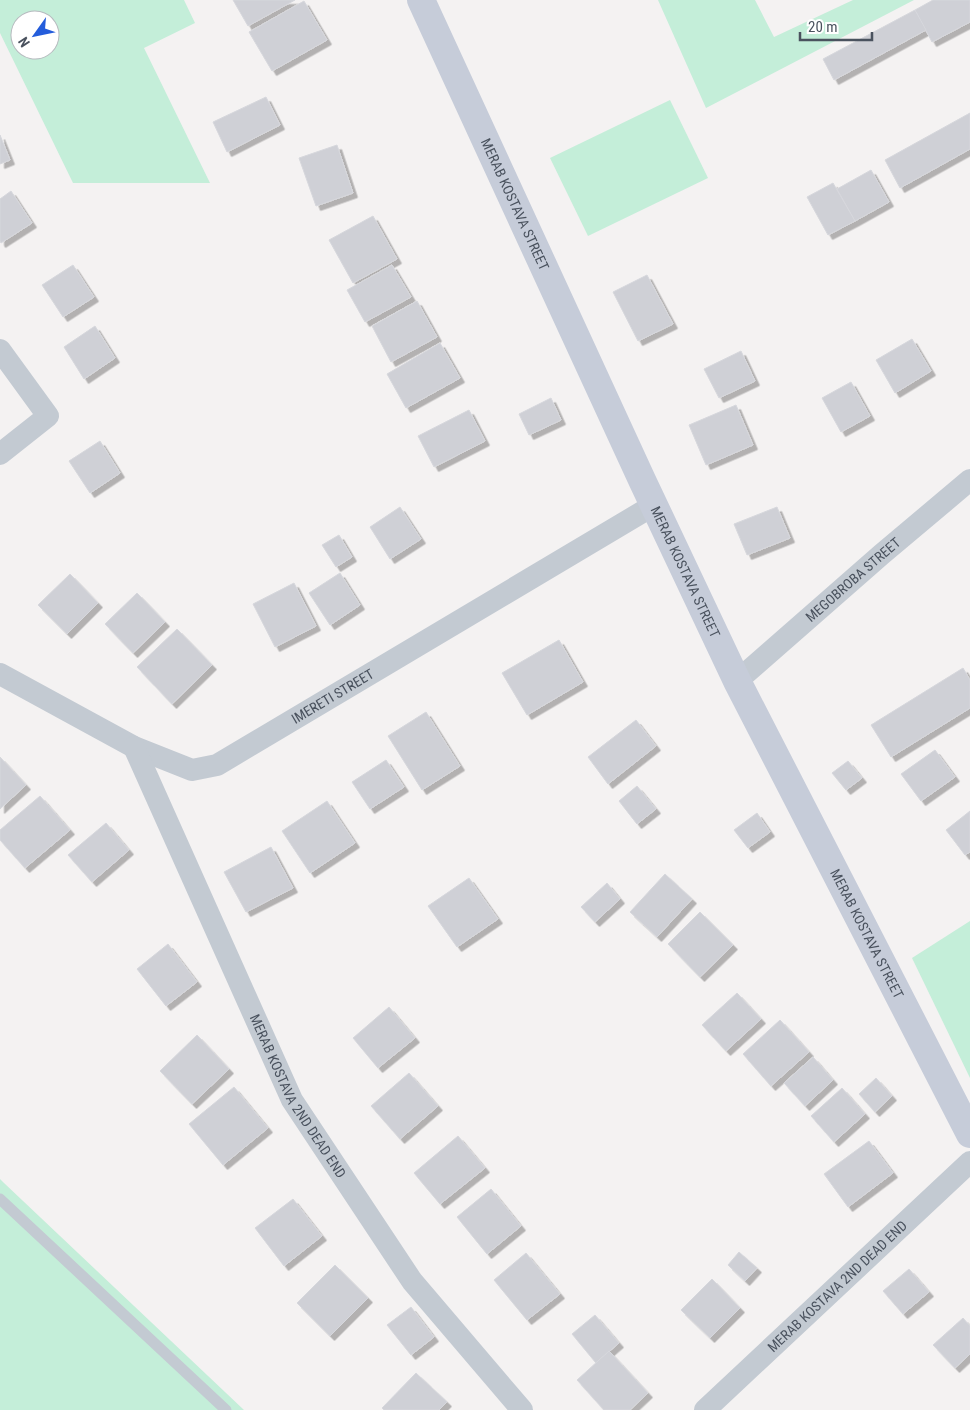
<svg xmlns="http://www.w3.org/2000/svg" width="970" height="1410" font-family="'Roboto Condensed',sans-serif">
<style>
.green{fill:#c4eed9;fill-rule:evenodd}
.building{fill:#cfd0d6;stroke:#d6d7dc;filter:url(#shadow)}
.lines{fill:none;stroke-linecap:round;stroke-linejoin:round}
.service{stroke:#c3cad2;stroke-width:11}
.minor{stroke:#c3cad2;stroke-width:22}
.secondary{stroke:#c6ccd9;stroke-width:28}
.labels{text-anchor:middle;stroke-width:4;stroke-linejoin:round;paint-order:stroke}
.street-label{font-size:14px;fill:#4a525e;stroke:#fff}
</style>
<defs>
<filter id="shadow"><feDropShadow dx="4.5" dy="4.5" stdDeviation="0" flood-color="#0004"/></filter>
</defs>
<rect width="100%" height="100%" fill="#f4f2f2"/>
<g class="green">
<path d="M0,0h184l11,23 -51,25 66,135h-137l-73,-150zM20,20h30v30h-30z"/>
<polygon points="658,0 755,0 774,37 853,0 914,0 706,108"/>
<polygon points="670,100 708,178 588,236 550,158"/>
<polygon points="970,921 970,1078 912,958"/>
<polygon points="0,1179 4,1183 244,1410 0,1410"/>
</g>
<g class="building">
<polygon points="233,0 295,0 248,26"/>
<polygon points="933,0 970,0 970,22 932,42 915,10"/>
<polygon points="304,1 327,40 272,71 249,32"/>
<polygon points="915,10 926,30 834,80 823,59"/>
<polygon points="266,97 280,125 227,152 213,122"/>
<polygon points="970,113 970,149 900,188 885,160"/>
<polygon points="0,135 10,160 0,164"/>
<polygon points="337,145 353,193 316,206 299,158"/>
<polygon points="871,170 889,202 855,221 837,189"/>
<polygon points="833,183 855,221 828,235 807,197"/>
<polygon points="11,191 32,223 1,243 0,241 0,199"/>
<polygon points="373,216 397,259 353,283 329,240"/>
<polygon points="73,265 94,297 63,317 42,285"/>
<polygon points="392,265 411,297 365,322 347,290"/>
<polygon points="647,275 673,324 638,341 613,292"/>
<polygon points="417,301 437,337 391,362 372,326"/>
<polygon points="95,326 115,358 84,379 64,347"/>
<polygon points="912,339 931,371 895,393 876,360"/>
<polygon points="440,343 460,378 406,408 387,374"/>
<polygon points="741,351 755,381 719,398 704,369"/>
<polygon points="851,382 870,416 841,432 822,398"/>
<polygon points="551,398 561,420 529,435 519,414"/>
<polygon points="736,405 753,445 706,465 689,425"/>
<polygon points="469,410 485,441 434,467 418,436"/>
<polygon points="100,441 120,473 90,493 69,461"/>
<polygon points="400,507 421,539 390,559 370,527"/>
<polygon points="777,507 790,538 747,555 734,524"/>
<polygon points="339,535 352,557 336,567 322,545"/>
<polygon points="340,573 360,605 330,625 309,593"/>
<polygon points="70,574 98,603 67,634 38,605"/>
<polygon points="294,583 316,626 275,647 253,604"/>
<polygon points="137,593 165,622 133,653 105,624"/>
<polygon points="177,629 212,665 172,704 137,667"/>
<polygon points="559,640 583,682 527,715 502,673"/>
<polygon points="963,668 970,680 970,708 891,757 871,725"/>
<polygon points="426,712 460,766 422,790 388,736"/>
<polygon points="636,720 656,746 608,784 588,757"/>
<polygon points="935,750 955,777 921,801 901,774"/>
<polygon points="0,757 26,785 0,809"/>
<polygon points="386,760 404,787 370,809 352,782"/>
<polygon points="848,761 862,778 846,790 832,773"/>
<polygon points="637,786 656,809 637,824 619,801"/>
<polygon points="40,796 70,830 25,868 0,840 0,830"/>
<polygon points="327,801 355,843 310,873 282,831"/>
<polygon points="970,811 970,852 965,855 946,830"/>
<polygon points="757,813 770,832 748,848 734,830"/>
<polygon points="106,823 129,850 92,882 68,855"/>
<polygon points="271,847 293,888 246,912 224,872"/>
<polygon points="665,874 692,899 657,937 630,912"/>
<polygon points="469,878 498,919 457,947 428,906"/>
<polygon points="607,883 620,899 595,922 581,907"/>
<polygon points="700,912 733,945 700,977 668,944"/>
<polygon points="168,944 197,982 166,1006 137,969"/>
<polygon points="737,993 761,1019 726,1051 702,1025"/>
<polygon points="389,1007 415,1038 378,1068 353,1038"/>
<polygon points="780,1020 809,1052 771,1086 743,1054"/>
<polygon points="197,1035 229,1069 192,1104 160,1071"/>
<polygon points="813,1057 833,1080 805,1106 784,1083"/>
<polygon points="409,1073 438,1106 400,1139 371,1106"/>
<polygon points="876,1078 892,1096 875,1112 859,1094"/>
<polygon points="234,1087 268,1128 223,1165 189,1124"/>
<polygon points="842,1088 865,1114 834,1142 811,1116"/>
<polygon points="458,1136 485,1168 440,1204 414,1173"/>
<polygon points="869,1141 893,1173 848,1207 824,1174"/>
<polygon points="491,1189 521,1226 487,1254 457,1217"/>
<polygon points="293,1199 322,1236 284,1266 255,1228"/>
<polygon points="739,1252 757,1268 745,1281 728,1265"/>
<polygon points="526,1253 560,1294 527,1320 494,1280"/>
<polygon points="335,1265 368,1298 330,1336 297,1303"/>
<polygon points="909,1269 929,1292 903,1314 883,1291"/>
<polygon points="712,1279 740,1308 710,1338 681,1310"/>
<polygon points="411,1307 434,1337 411,1355 387,1325"/>
<polygon points="595,1315 619,1343 596,1363 572,1334"/>
<polygon points="963,1318 970,1326 970,1354 955,1368 933,1345"/>
<polygon points="609,1351 648,1393 630,1410 604,1410 577,1380"/>
<polygon points="416,1373 447,1402 439,1410 384,1410 382,1408"/>
</g>
<g class="lines">
<polyline class="service" points="0,1199 226,1410"/>
<g class="minor">
<polyline points="0,350 48,416 0,454"/>
<path id="s1" d="M0,674l134,73 58,23 25,-5 437,-260"/>
<path id="s2" d="M737,681l145,-127 88,-74"/>
<path id="s3" d="M134,747l158,353 120,181 110,129"/>
<path id="s4" d="M705,1410l265,-248"/>
</g>
<path class="secondary" id="s5" d="M421,0l221,480 95,201 233,453"/>
</g>
<g class="labels">
<g class="street-label">
<text dy="5" stroke="none"><textPath href="#s5" startOffset="225">MERAB KOSTAVA STREET</textPath></text>
<text dy="5" stroke="none"><textPath href="#s5" startOffset="630">MERAB KOSTAVA STREET</textPath></text>
<text dy="5" stroke="none"><textPath href="#s2" startOffset="154">MEGOBROBA STREET</textPath></text>
<text dy="5" stroke="none"><textPath href="#s1" startOffset="375">IMERETI STREET</textPath></text>
<text dy="5" stroke="none"><textPath href="#s5" startOffset="1035">MERAB KOSTAVA STREET</textPath></text>
<text dy="5" stroke="none"><textPath href="#s3" startOffset="386">MERAB KOSTAVA 2ND DEAD END</textPath></text>
<text dy="5" stroke="none"><textPath href="#s4" startOffset="181">MERAB KOSTAVA 2ND DEAD END</textPath></text>
</g>
</g>
<g transform="translate(35 35) rotate(237)"><circle r="24" fill="#ffffff" stroke="#b7babf"/>
<path d="M0-4L9 19L0 12L-9 19Z" fill="#245ddb"/>
<text y="-8" font-size="14" font-weight="bold" text-anchor="middle" fill="#4a525e">N</text>
</g>
<path d="M800 32v8h72v-8" fill="none" stroke="#4a525e" stroke-width="2.5"/>
<text x="808" y="32" font-size="15" fill="#4a525e" stroke="#ffffff" stroke-width="4" paint-order="stroke">20 m</text>
</svg>
